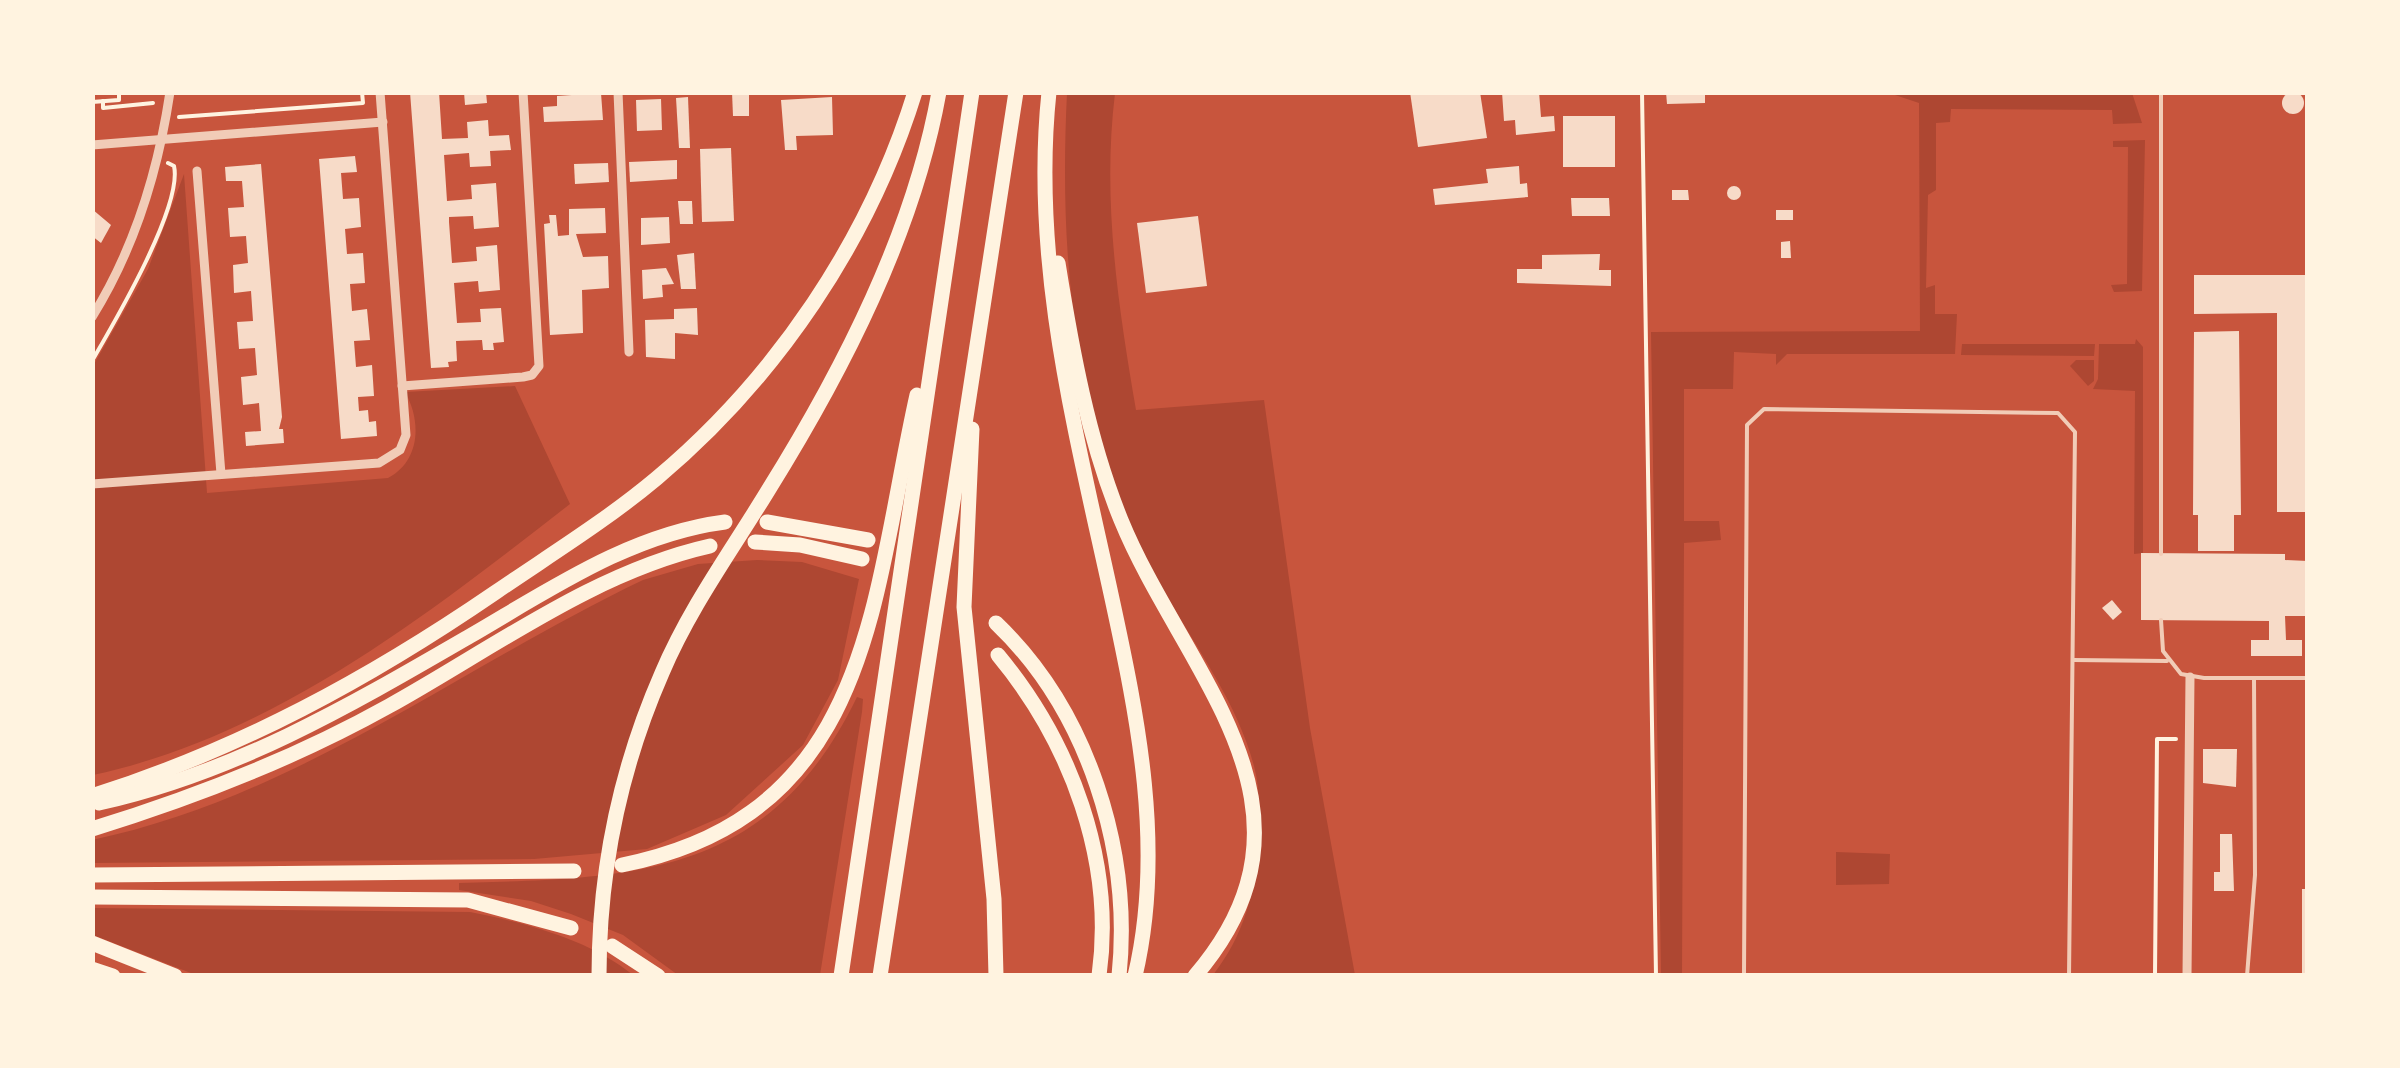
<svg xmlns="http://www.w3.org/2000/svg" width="2400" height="1068" font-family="Raleway,sans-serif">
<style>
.green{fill:#ae4732}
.building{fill:#f7dbc8}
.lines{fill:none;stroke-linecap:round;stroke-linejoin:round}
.path{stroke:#fff3e0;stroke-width:4}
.service{stroke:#f1ccb7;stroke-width:4}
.minor{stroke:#f1ccb7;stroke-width:9}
.motorway{stroke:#fff3e0;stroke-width:15}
</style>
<rect width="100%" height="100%" fill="#c8553d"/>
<g class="green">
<path d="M1067,93h48c-13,107 3,212 21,317l128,-10 46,328 45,247h-142c31,-40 43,-83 44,-133 1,-26 4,-51 -3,-76 -16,-61 -55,-114 -86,-168 -25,-43 -47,-90 -62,-138 -39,-120 -45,-243 -39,-367z"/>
<polygon points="1889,93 2132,93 2142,123 2113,124 2112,110 1951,109 1950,122 1936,123 1936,190 1928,195 1926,288 1935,285 1935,314 1957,314 1955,354 1787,354 1776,365 1776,354 1734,352 1733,389 1684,389 1684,521 1719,521 1721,540 1684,543 1682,975 1661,975 1651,332 1920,331 1919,103"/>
<polygon points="2145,140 2142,291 2114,292 2111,285 2127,284 2128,147 2113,147 2113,141"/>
<path d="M184,174l23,319 181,-15c32,-17 34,-56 17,-86l110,-6 55,118c-143,111 -296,232 -477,271v-409l55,-97z"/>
<polygon points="2136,339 2143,347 2143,553 2134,554 2135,391 2093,389 2098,379 2099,344 2135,344"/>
<polygon points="1962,344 2095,344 2094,356 1961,355"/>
<polygon points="2076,360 2094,360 2094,381 2088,386 2070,366"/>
<path d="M757,560l45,2 57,17 -21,101 -35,65 -77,70 -79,34 -113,10 -441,4 -1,-23c204,-43 367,-172 551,-260l55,-16z"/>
<path d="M857,697l6,2 -1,13 -42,263h-142l-55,-40 -52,-21 -40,-13 -72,-11v-7c177,-5 311,-6 398,-186z"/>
<polygon points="1836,852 1890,854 1889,884 1836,885"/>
<path d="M93,908l377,4c56,11 118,27 163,63h-437l-103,-40z"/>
</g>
<g class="building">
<polygon points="410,92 439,92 442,139 468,138 467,122 488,120 489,136 509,135 511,150 490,151 491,166 470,167 469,153 444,155 447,201 472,199 471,185 496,183 499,227 474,229 473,216 449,217 449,222 452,263 477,261 476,247 497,245 500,290 479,292 478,281 454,283 457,323 481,322 480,309 501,308 504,342 493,343 494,350 483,350 482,340 456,341 457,361 448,362 449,367 431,368"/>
<polygon points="464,92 486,92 487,103 465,105"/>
<polygon points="732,92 749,92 749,116 733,116"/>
<polygon points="1410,92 1480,92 1487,138 1418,147"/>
<polygon points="1502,92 1539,92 1541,117 1554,116 1555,131 1516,135 1515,120 1504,121"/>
<polygon points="1666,92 1705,92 1705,103 1667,104"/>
<circle cx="2293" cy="103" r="11"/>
<polygon points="601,93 603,120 544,122 543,107 557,106 557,96"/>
<polygon points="688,97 690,148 679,148 676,98"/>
<polygon points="832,97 833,135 796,136 797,150 785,150 781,100"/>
<polygon points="661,99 662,130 637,131 636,100"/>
<rect x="1563" y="116" width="52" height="51"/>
<polygon points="731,148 734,221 702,222 700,149"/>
<polygon points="355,156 357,172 341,173 343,199 359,198 361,227 345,229 347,254 363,253 365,283 350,284 352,311 367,309 370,340 354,341 356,367 372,365 374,396 358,397 359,411 368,410 369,422 376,421 377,436 341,439 319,159"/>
<polygon points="677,160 677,179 630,182 629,162"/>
<polygon points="608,163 609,182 575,184 574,164"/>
<polygon points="261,164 282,417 279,429 283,429 284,443 246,446 245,432 261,431 259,403 243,405 241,377 257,375 255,348 239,349 237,322 253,321 251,291 234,293 233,265 248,263 246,236 230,237 228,208 244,207 242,181 226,181 225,167"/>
<polygon points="1519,166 1520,184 1527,183 1528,197 1435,205 1433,189 1488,183 1486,169"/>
<circle cx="1734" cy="193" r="7"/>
<polygon points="1672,190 1688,190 1689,200 1672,200"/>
<polygon points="1571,198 1609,198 1610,216 1572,216"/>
<polygon points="678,201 692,201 693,224 680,224"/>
<polygon points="605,208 606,233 576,234 583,257 608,256 609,288 582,290 583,333 550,335 544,224 550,223 549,215 556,215 558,236 569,235 569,209"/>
<polygon points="92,209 111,225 101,243 92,236"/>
<rect x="1776" y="210" width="17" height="10"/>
<polygon points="1198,216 1207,286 1146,293 1137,223"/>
<polygon points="669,217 670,243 641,245 641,218"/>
<polygon points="1790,241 1791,258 1781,258 1781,242"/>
<polygon points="694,253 696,289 681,289 677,255"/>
<polygon points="1600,254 1599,270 1611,270 1611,286 1517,283 1517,269 1542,269 1542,255"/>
<polygon points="666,268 674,284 662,285 663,297 643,299 642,270"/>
<polygon points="2194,275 2308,275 2308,512 2277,512 2277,313 2194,314"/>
<polygon points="697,308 698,335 675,333 675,359 646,357 645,320 674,319 674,309"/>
<polygon points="2239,331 2241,515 2234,515 2234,551 2198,551 2198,515 2193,515 2194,332"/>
<polygon points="2141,553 2285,554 2285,560 2308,561 2308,616 2285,616 2286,640 2302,640 2302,656 2251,656 2251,640 2269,640 2269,621 2141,620"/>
<polygon points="2112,600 2122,612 2113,620 2102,608"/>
<polygon points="2203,749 2237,749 2236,787 2203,783"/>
<polygon points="2220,834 2232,834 2234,891 2214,891 2214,872 2220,872"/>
<rect x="2302" y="889" width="6" height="87"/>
</g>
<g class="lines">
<g class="path">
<polyline points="1642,92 1656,976"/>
<polyline points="103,101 103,108 153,103"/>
<polyline points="92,102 119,100 119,92"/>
<polyline points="179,117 363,103 362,92"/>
<path d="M92,361c22,-38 91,-155 82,-195l-6,-3"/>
<polyline points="2155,976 2157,739 2176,739"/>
</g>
<g class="service">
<polyline points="2161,554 2161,92"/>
<polyline points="2161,620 2163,651 2181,674 2204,678 2308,678"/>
<polyline points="2073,660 2167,661"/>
<polyline points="1744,976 1747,425 1764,409 2058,413 2075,432 2069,976"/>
<polyline points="2247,976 2255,875 2254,678"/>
</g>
<g class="minor">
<polyline points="618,92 629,352"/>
<polyline points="92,145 383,122"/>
<polyline points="197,171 221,474"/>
<path d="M92,317c43,-69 66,-145 78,-225"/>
<polyline points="402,386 523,377 532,375 539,366 523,92"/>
<polyline points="92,484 379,463 400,450 406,435 380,92"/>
<polyline points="2187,976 2190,677"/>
</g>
<g class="motorway">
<path d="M1049,92c-18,170 26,337 62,502 27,124 54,255 24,382"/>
<path d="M1058,263c14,87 30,176 63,257 63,154 218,288 74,456"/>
<polyline points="972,429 964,607 994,899 996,976"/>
<polyline points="767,522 868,540"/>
<polyline points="755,542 800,545 862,559"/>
<path d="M996,623c92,88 136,227 123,353"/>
<path d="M998,655c73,88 117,206 101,321"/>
<path d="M92,796c148,-47 277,-117 404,-204 54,-37 111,-72 161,-114 119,-100 212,-237 258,-386"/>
<path d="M99,803c136,-30 252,-98 371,-167 81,-47 161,-102 255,-114"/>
<path d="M92,829c104,-32 202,-70 297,-123 103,-57 205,-134 321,-160"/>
<path d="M622,865c251,-50 249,-265 295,-470"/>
<polyline points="92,875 574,871"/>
<polyline points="92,897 468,900 571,928"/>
<polyline points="92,943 175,976"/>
<polyline points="612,946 658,976"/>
<polyline points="92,969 113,976"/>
<path d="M599,976c0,-105 21,-207 63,-303 28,-66 70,-123 107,-184 74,-119 145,-257 170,-397"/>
<polyline points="841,976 972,92"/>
<polyline points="880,976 1016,92"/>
</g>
</g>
<rect width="2400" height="1068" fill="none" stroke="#fff3e0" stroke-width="190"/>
</svg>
